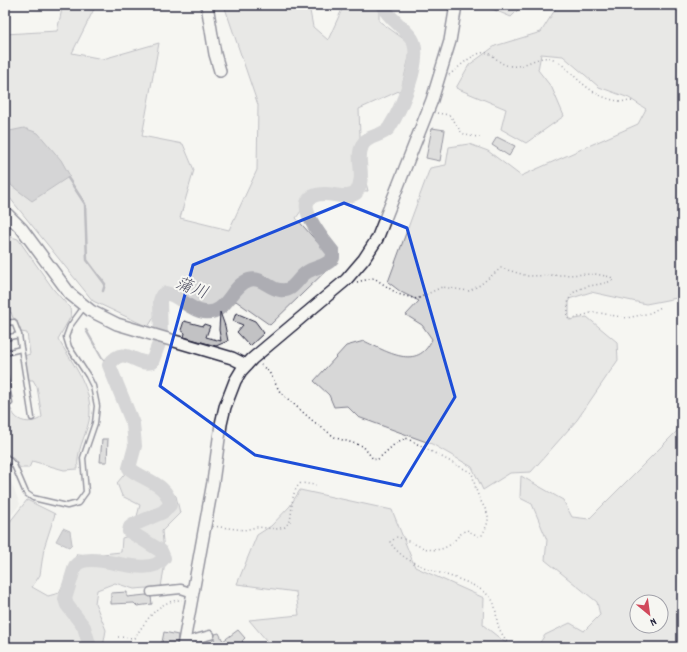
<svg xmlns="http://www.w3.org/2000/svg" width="687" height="652" font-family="Dekko,'Klee One',sans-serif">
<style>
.built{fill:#e6e6e4}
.green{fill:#d7d7d7;stroke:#7c7c89;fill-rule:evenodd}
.water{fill:#adadb3;stroke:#757583}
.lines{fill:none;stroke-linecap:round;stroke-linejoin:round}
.stream{stroke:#757583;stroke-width:2.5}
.river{stroke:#adadb3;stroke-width:14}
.building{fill:#c2c2c4;stroke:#22223b}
.lane-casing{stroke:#22223b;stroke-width:7}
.street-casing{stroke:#22223b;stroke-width:11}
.secondary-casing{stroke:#22223b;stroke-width:14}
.path{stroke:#22223b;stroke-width:1.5;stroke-dasharray:1 3;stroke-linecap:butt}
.lane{stroke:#f6f6f2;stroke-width:4}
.street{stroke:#f6f6f2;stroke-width:8}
.secondary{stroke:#f6f6f2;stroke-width:11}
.marked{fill:none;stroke:#1d4ed8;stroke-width:3;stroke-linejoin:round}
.labels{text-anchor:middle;stroke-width:4;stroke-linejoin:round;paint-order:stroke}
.water-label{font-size:17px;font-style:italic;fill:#535365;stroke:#f6f6f2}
</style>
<rect width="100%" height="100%" fill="#f6f6f2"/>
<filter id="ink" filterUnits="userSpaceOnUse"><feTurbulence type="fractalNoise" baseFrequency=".025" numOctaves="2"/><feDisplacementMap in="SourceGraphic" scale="8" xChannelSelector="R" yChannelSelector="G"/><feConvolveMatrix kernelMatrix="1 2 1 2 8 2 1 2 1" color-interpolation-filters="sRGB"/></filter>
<g filter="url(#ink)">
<polygon class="built" points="5,468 20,504 5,524"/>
<g class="green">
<polygon points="63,5 96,5 72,53 103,59 159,43 142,136 183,144 194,170 180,218 229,230 257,170 258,105 224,5 304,5 310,11 313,27 328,40 344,5 379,5 379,21 412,45 401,90 359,109 361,162 368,191 317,189 296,218 335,262 270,325 236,301 213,313 166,298 148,327 93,301 5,192 5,34 57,31"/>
<polygon points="483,5 523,5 511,17"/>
<path d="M558,5c14,0 26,4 40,0h84v292l-36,7 -55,-12 -22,7v21l18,-3 30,25 1,18 -41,60 -46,52 -21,1 -27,17 -11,-23 -40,-23 -74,-27 -11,-11 -13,1 -5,-12 -15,-14 32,-35 18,-5c22,10 54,31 68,-2l-10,-14 -16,-10 13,-14 -18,-9 -13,-10 42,-114 16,-3 3,-18 20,-3 19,7 33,25 117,-52 8,-15 -17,-11 -30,-11 -36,-31 -22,-2 -3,16 14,18 12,28 -38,27 -25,-14 5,-20 -50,-21 13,-23 26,-19 46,-14z"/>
<path d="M5,235l13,4 36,51 16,18 1,8 -13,23c15,25 37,52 31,82 -4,17 -13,30 -11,48l-14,1 -32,-9 -3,7h-9l-6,-9 -9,-6v-45h5c2,2 3,6 5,8 7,8 20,7 27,1l-5,-30 -4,-7h-4l-5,-24 6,-2 -3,-21 -6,-1 -5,-13 -3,-1 -2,-6 -6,1z"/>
<path d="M682,426v221h-148l5,-3 6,-9 25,-12 14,8 16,-16 -3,-13 -52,-42 2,-20 -15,-36 -12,-6 1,-22 42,24 9,17 17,2zM637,602h24v24h-24z"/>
<polygon points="133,464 176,496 180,513 162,531 165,563 161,587 134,589 115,583 97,590 95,603 106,630 103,647 5,647 5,528 27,500 55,514 44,548 40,575 32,587 48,596 59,593 77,554 93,555 121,552 122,538 132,535 140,505 122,496 117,483"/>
<polygon points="300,490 392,510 415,567 484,598 483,625 511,647 272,647 249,620 299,615 296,592 237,584 257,535 271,526 290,506"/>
</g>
<g class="water">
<polygon points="24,128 38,133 61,160 70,176 32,201 12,186 5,177 5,132"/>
<polygon points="63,528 70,531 72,544 69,547 56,541"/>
</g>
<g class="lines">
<g class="stream">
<polyline points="68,178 85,204 87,260 105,284 103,291"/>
<polyline points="86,330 102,358 109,365"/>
</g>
<path class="river" d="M90,647l-6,-20 -17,-22 -2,-6 10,-33c16,-19 72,16 89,-8l-3,-7 -32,-20 1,-4 3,-2 30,-13 7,-7c-2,-22 -28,-25 -41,-37l6,-22 -2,-22 -24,-59c16,-22 26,2 43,-3l9,-24 -1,-37 2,-6 4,-2c14,3 23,17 38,19 23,4 26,-26 45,-32 12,-4 20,9 31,10 14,2 17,-12 27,-18 9,-6 19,-5 26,-14v-6c-9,-12 -48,-56 -10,-58 11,-1 22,6 33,-1 11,-18 -1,-33 6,-47 4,-11 20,-9 27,-18 11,-17 35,-70 23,-89 -8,-12 -23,-20 -30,-34"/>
</g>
<g class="building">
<polygon points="432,128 445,130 440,161 426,158"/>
<polygon points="497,137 515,146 509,156 492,145"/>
<polygon points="220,312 225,326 228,341 216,346 184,337 185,333 181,330 184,321 203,326 204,324 210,326 206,337 221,341 219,330"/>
<polygon points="236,313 255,321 264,333 250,346 237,332 243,325 233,321"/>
<polygon points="102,439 108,439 107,462 100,462"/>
<polygon points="127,592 127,597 146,595 151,597 152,604 137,606 134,603 111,604 111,593"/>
<polygon points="238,630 245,638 242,641 243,642 238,647 216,647 217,646 214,639 215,634 219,633 223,641"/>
<polygon points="164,632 178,635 177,643 174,643 173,647 161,647"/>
</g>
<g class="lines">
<defs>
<g id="lane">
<polyline points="5,323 14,322 19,335"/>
<polyline points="5,338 19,335 32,418"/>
<polyline points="5,353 21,349"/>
<polyline points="5,376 10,403"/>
<polyline points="5,456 14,465 26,493 33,498 67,506 78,503 86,492 83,458 95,423 97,406 93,386 88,376 69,347 66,337 70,326 84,307"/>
</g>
<g id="street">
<polyline points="151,592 181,589 193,593"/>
<polyline points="184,640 188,641 210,635"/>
</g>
<g id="secondary">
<polyline points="207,5 215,54 220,71"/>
<polyline points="5,212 22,229 70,294 91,311 117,324 232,358 246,365"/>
<polyline points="183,647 213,482 221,424 225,407 235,381 241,371 252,359 346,280 364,259 377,239 432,100 450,41 456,5"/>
</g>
</defs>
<use href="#lane" class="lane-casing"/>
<use href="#street" class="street-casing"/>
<use href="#secondary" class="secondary-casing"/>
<g class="path">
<path d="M449,75c11,-8 31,-31 44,-19 6,5 9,9 18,10 13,2 25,-10 38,-8 9,1 14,8 20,13 19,19 37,33 64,30"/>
<path d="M437,113l12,2c15,15 5,21 33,22"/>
<path d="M357,282l17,-4 24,16 19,5 25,-12 27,4 11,-6 21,-17 27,8 67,-2 16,3 2,3c-15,8 -45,2 -45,27 0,5 -1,9 1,13l25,-8 33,6 23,-5 11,-6"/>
<path d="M261,365l8,7 11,20 34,30 22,16 27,8 10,13 4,1 20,-18 9,-4 66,35c2,7 3,15 6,22 8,19 16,19 4,40l-4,1 -11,-6c-8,3 -12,12 -19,16 -19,11 -34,-5 -51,-9l-7,5c21,33 72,29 99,54 9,8 6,23 10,32 3,7 8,13 11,19"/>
<path d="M213,526l31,4 13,-3 19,2 9,-2 5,-6c3,-13 0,-29 11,-38l15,2"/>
<path d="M118,637l16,1c13,-17 23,-38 48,-38"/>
</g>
<use href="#lane" class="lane"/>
<use href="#street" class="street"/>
<use href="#secondary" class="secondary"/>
</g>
</g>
<path d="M0 0H687V652H0ZM344,203l63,25 48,169 -54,89 -146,-31 -95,-69 33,-121z" fill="#f6f6f2" fill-opacity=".55" fill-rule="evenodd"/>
<path class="marked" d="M344,203l63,25 48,169 -54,89 -146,-31 -95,-69 33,-121z"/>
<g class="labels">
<g class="water-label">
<text transform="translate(192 287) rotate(21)" y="6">蒲川</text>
</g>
</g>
<rect width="687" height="652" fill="none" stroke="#f6f6f2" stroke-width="20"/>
<rect x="10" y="10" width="667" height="632" fill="none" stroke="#22223b" stroke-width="1.5" filter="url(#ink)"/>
<g transform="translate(649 614) rotate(151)"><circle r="19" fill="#f6f6f2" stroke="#a1a1a9"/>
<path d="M0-3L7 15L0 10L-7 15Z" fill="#d1495b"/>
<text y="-6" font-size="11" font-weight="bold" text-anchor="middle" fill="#22223b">N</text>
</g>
</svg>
